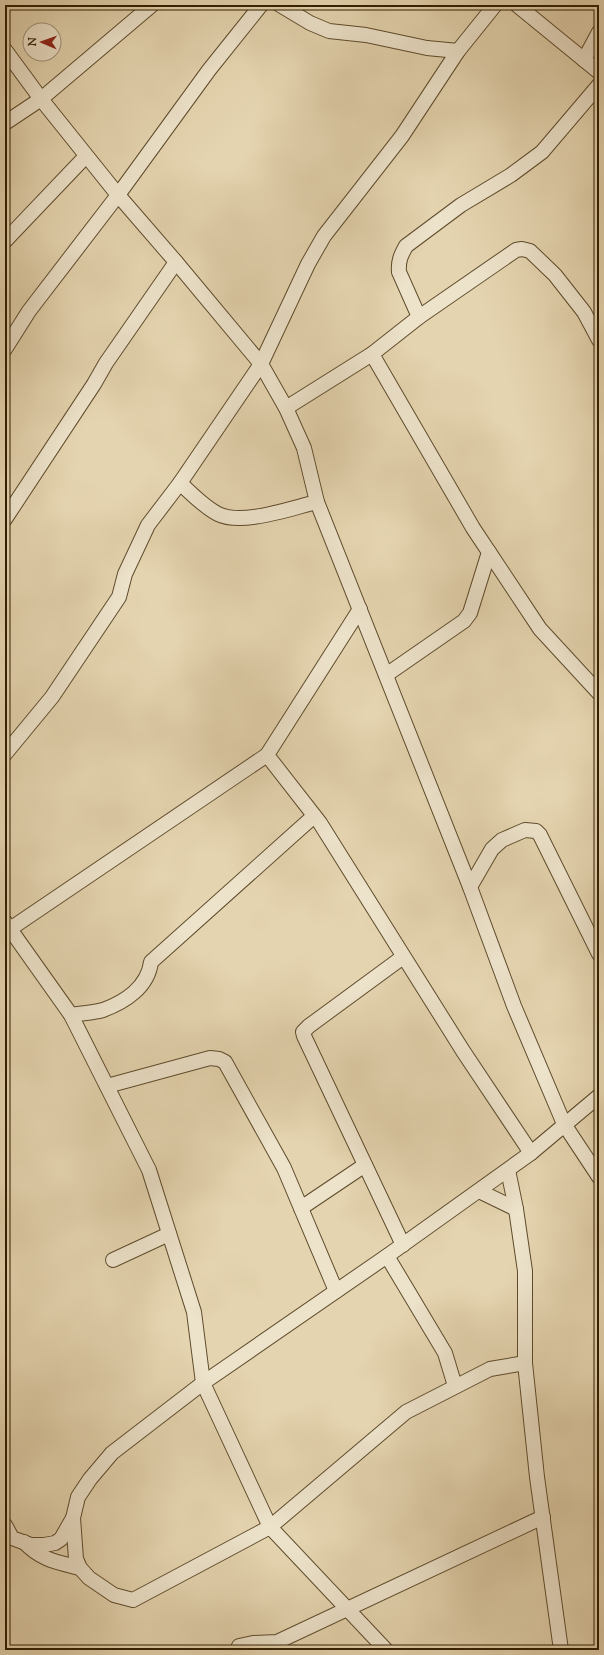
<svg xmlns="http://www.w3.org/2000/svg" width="604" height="1655" font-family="'Sorts Mill Goudy',serif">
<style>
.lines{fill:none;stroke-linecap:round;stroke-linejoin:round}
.minor-casing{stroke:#5e4b2c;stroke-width:16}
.minor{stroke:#ede3cb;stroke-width:14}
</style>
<rect width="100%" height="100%" fill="#e4d4af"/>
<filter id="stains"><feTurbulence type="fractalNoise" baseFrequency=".005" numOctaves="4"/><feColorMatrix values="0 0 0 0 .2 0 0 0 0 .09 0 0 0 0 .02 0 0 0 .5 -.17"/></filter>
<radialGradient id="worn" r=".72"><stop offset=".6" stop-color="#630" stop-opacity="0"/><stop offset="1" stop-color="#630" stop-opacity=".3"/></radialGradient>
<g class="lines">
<defs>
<g id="minor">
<polyline points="280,5 310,23 329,31 366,35 427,48 458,51"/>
<polyline points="517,5 599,72"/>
<polyline points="5,50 41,99 118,195 176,262 261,364 286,408 304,448 317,502 470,887 514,1006 564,1124 599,1177"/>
<polyline points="584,60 599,32"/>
<polyline points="5,123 41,99 152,5"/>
<polyline points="5,241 86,156"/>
<path d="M419,317l-20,-45c-1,-11 2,-17 7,-26l55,-41 50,-30 31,-23 57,-67"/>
<polyline points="5,349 29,311 118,195 209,70 261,5"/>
<polyline points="372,354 473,528 540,629 599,693"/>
<polyline points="286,408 372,354 419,317 516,250 522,249 530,251 555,275 584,312 599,340"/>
<path d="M180,483c12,11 24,24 38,31 24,12 73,-6 99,-12"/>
<polyline points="5,519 94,384 106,363 176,262"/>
<polyline points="360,609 267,755 320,823 463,1051 531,1153"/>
<polyline points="386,675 464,621 470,613 489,552"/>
<polyline points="5,754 52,697 119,597 125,574 148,525 180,483 261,364 308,264 324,236 402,136 458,51 495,5"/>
<polyline points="470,887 492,849 502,840 525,830 536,831 540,835 599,954"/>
<polyline points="5,922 71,1015 149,1170 194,1312 203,1383 270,1527 386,1650"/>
<polyline points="10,929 267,755"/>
<path d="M71,1015c10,-2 22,-2 32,-5 22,-8 45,-23 48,-48l163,-146"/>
<polyline points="107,1086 210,1058 219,1059 225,1062 284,1168 336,1291"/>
<polyline points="508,1170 516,1209 525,1271 525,1363 537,1477 561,1650"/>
<polyline points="479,1191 516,1209"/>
<polyline points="301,1208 365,1165"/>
<polyline points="403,1245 304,1036 303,1032 309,1026 403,957"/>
<polyline points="387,1256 445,1353 455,1386"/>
<polyline points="113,1260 169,1234"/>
<polyline points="73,1518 76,1559 80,1568 89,1578 114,1595 133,1600 270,1527 406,1412 490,1369 525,1363"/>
<polyline points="5,1525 12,1538 31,1545 44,1545 55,1543 61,1539 73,1518 78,1497 90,1479 112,1453 203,1383 387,1256 531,1153 599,1096"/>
<path d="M24,1542c17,18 33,20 56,26"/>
<polyline points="239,1646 253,1643 277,1642 543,1517"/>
</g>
</defs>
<use href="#minor" class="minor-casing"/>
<use href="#minor" class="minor"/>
</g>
<rect width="604" height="1655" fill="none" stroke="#e4d4af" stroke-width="20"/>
<rect x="6" y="6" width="592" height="1643" fill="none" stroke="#311d01" stroke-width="2"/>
<rect x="10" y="10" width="584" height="1635" fill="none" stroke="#311d01"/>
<g transform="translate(42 42) rotate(272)"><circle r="19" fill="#ede3cb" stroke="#a2947a"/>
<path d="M0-3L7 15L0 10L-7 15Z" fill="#8f2418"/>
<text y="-6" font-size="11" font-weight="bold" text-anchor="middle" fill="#311d01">N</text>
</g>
<rect width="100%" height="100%" filter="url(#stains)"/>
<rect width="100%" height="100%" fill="url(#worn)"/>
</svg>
